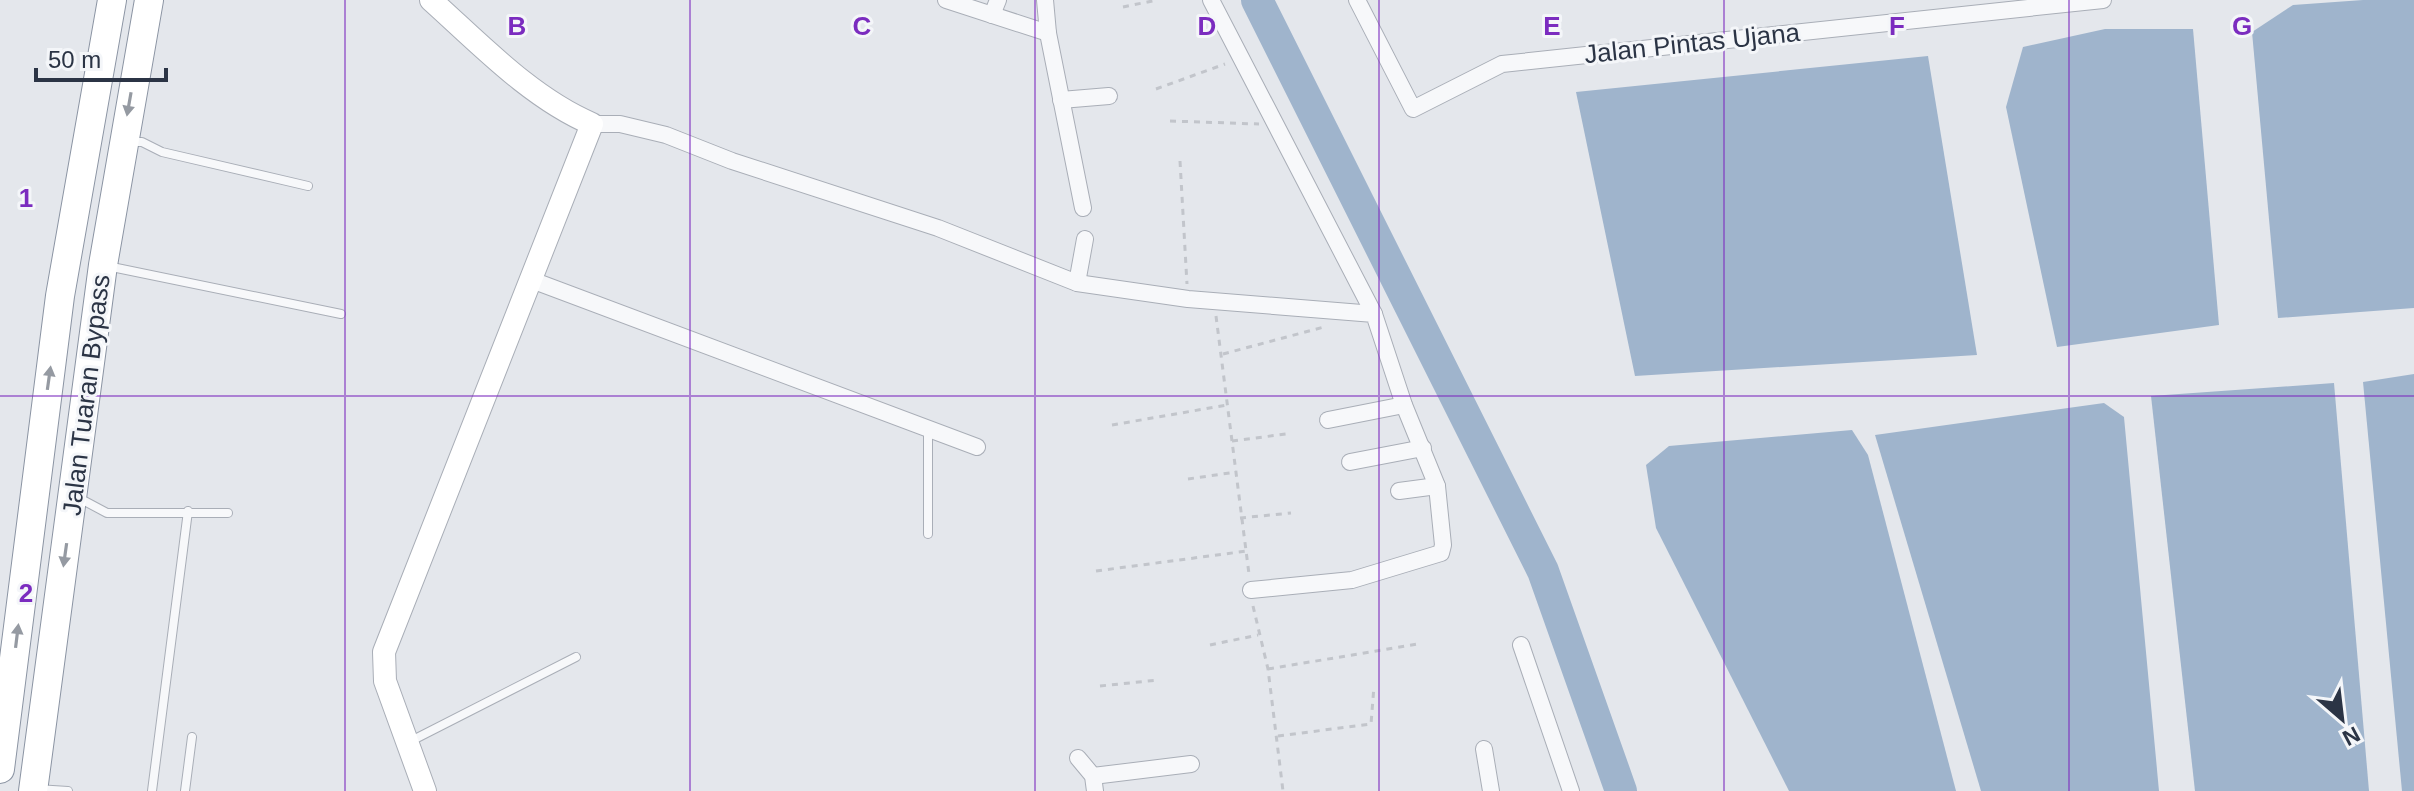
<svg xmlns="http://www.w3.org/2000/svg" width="2414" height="791" font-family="Arial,sans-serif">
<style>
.water{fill:#9fb4cc}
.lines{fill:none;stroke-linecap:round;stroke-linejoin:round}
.river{stroke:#9fb4cc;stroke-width:32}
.lane-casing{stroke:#a9aeb7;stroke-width:10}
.street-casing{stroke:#a9aeb7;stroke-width:18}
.secondary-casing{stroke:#a9aeb7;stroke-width:24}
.highway-casing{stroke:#8b94a3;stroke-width:30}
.path{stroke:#c2c5cb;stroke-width:3;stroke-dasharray:6 6;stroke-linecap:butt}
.lane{stroke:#f7f8fa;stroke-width:8}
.street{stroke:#f7f8fa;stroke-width:16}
.secondary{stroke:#fff;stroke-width:22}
.highway{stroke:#fff;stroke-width:28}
.oneway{fill:#959aa2}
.grid{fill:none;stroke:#7b2cbf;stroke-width:2;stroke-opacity:0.55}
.labels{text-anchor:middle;stroke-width:6;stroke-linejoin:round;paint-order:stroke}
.street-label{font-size:26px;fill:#2b3445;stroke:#f4f6f9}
.grid-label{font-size:26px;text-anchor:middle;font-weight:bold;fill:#7b2cbf;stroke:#f4f6f9;stroke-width:6;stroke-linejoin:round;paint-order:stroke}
</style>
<rect width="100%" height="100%" fill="#e4e7ec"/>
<g class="water">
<polygon points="2363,0 2414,0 2414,308 2278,318 2252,32 2293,5"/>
<polygon points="2105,29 2193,29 2219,325 2057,347 2006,107 2023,47"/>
<polygon points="1928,56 1977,355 1635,376 1576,92"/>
<polygon points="2414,374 2414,791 2402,791 2363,382"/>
<polygon points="2334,383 2369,791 2195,791 2151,396"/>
<polygon points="2104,403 2124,417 2159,791 1981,791 1875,435"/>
<polygon points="1852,430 1868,455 1956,791 1789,791 1656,528 1646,465 1669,446"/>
</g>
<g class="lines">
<polyline class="river" points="1257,0 1543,571 1621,791"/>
<defs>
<g id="lane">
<polyline points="127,142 142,142 162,152 308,186"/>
<polyline points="107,266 341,314"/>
<polyline points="928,427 928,534"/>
<polyline points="77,497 107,513 228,513"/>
<polyline points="409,742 576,657"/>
<polyline points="37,789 68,791"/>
<polyline points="152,791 188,511"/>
<polyline points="185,791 192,737"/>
</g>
<g id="street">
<polyline points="946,0 1048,33"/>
<polyline points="1045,0 1048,33 1083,208"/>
<polyline points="1211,0 1374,314"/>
<polyline points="1357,0 1413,109 1502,64 2103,0"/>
<polyline points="992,15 998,0"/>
<polyline points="1061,100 1109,96"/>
<polyline points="592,124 620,124 666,135 732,161 938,228 1077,283 1188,299 1374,314 1404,405 1437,486 1443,545 1441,553 1352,580 1251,590"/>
<polyline points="529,279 977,447"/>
<polyline points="1077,283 1085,239"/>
<polyline points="1328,420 1404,405"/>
<polyline points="1350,462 1423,448"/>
<polyline points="1399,491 1437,486"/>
<polyline points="1521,645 1571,791"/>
<polyline points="1484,749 1491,791"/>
<polyline points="1078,758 1093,776 1095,791"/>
<polyline points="1093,776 1191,764"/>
</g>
<path id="secondary" d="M425,791l-40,-110 -1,-29 208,-528c-61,-26 -112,-80 -161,-124"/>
<g id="highway">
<polyline points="0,769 60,296 112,0"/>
<polyline points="33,791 103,265 149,0"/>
</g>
</defs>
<use href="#lane" class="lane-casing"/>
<use href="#street" class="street-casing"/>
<use href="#secondary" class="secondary-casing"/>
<use href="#highway" class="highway-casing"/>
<g class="path">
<polyline points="1123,7 1157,0"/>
<polyline points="1156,89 1225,64"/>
<polyline points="1170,121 1259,124"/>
<polyline points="1180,161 1187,284"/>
<polyline points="1216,316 1249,574"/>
<polyline points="1223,354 1324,327"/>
<polyline points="1112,425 1227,405"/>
<polyline points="1232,441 1286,434"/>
<polyline points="1188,479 1236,472"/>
<polyline points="1240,518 1291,513"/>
<polyline points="1096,571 1247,551"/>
<polyline points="1253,606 1268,669 1283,791"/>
<polyline points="1210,645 1258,635"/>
<polyline points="1268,669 1418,644"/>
<polyline points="1100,686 1158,680"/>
<polyline points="1278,736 1371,724 1374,686"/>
</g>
<use href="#lane" class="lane"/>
<use href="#street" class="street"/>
<use href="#secondary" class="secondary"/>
<use href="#highway" class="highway"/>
</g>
<defs><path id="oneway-solid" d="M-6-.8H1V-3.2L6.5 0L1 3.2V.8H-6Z" transform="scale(2)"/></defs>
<g class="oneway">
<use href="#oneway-solid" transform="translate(129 104) rotate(100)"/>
<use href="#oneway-solid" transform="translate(49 378) rotate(-82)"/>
<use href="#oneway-solid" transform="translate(65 555) rotate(98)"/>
<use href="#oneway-solid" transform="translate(17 636) rotate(-83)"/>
</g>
<path class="grid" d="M345,0v791M690,0v791M1035,0v791M1379,0v791M1724,0v791M2069,0v791M0,396h2414"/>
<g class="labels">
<g class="street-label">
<text transform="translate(1692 43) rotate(-6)" y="9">Jalan Pintas Ujana</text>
<text transform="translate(86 395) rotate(-83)" y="9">Jalan Tuaran Bypass</text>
</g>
</g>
<g class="grid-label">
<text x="517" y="35">B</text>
<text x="862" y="35">C</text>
<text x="1207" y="35">D</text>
<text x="1552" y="35">E</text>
<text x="1897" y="35">F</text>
<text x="2242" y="35">G</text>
<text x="26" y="207">1</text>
<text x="26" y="602">2</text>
</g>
<g transform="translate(2342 719) rotate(152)" stroke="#f4f6f9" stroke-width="6" paint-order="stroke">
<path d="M0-6L14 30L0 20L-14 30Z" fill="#2b3445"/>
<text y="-12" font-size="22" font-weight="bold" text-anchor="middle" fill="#2b3445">N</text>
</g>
<path d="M36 68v12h130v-12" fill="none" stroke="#2b3445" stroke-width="4"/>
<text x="48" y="68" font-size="24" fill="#2b3445" stroke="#f4f6f9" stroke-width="6" paint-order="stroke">50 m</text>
</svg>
